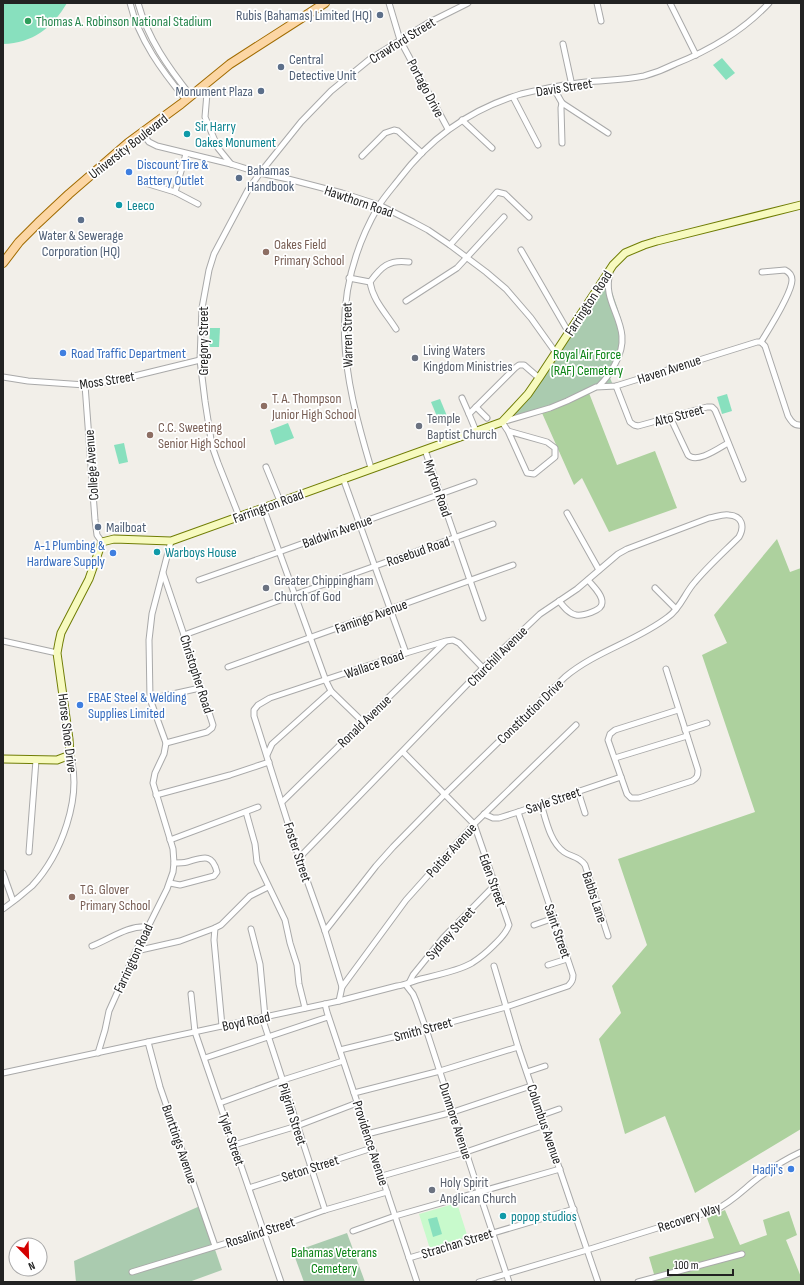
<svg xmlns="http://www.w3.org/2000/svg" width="804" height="1285" font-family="'Sofia Sans Condensed',sans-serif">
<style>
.forest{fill:#add19e}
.cemetery{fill:#aacbaf}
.park{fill:#c8facc}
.pitch{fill:#88e0be}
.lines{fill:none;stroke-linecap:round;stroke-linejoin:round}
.street-casing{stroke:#a9a9a9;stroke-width:7}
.secondary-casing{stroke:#707d05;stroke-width:9}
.primary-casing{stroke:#a06b00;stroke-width:10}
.street{stroke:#fff;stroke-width:5}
.secondary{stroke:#f7fabf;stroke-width:7}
.primary{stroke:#fcd6a4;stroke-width:8}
.service-dot{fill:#5c6f8a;stroke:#fff;stroke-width:1.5}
.leisure-dot{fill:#2e9e5b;stroke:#fff;stroke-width:1.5}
.culture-dot{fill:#0f9aa8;stroke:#fff;stroke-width:1.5}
.shop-dot{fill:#3f7fe0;stroke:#fff;stroke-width:1.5}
.education-dot{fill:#8d6e63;stroke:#fff;stroke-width:1.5}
.worship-dot{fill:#6b7280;stroke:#fff;stroke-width:1.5}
.labels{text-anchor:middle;stroke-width:3.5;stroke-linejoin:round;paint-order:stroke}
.service-label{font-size:14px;fill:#4e5e75;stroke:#fff;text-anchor:start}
.leisure-label{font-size:14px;fill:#27864d;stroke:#fff;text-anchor:start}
.street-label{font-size:14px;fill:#222;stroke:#fff}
.culture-label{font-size:14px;fill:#0d838f;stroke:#fff;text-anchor:start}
.shop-label{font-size:14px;fill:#366cbe;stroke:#fff;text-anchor:start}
.education-label{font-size:14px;fill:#785e54;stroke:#fff;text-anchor:start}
.worship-label{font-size:14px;fill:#5b616d;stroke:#fff;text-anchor:start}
.park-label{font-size:14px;fill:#0c8416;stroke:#fff}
</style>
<rect width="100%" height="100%" fill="#f2efe9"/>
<g class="forest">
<polygon points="589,393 617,465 655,451 677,508 609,532 582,478 574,485 542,413 558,407"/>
<polygon points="777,539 790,572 801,568 801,1129 695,1193 665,1116 625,1134 599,1039 621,1013 612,986 647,945 618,859 755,812 702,655 727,643 714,615"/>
<polygon points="725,1210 740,1245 767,1235 763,1220 789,1211 797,1235 786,1240 801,1277 801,1282 654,1282 656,1281 649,1257 714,1238 707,1218"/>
</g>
<g class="cemetery">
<path d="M608,279c4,16 18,47 17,62 0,11 -10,27 -15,37l3,7 -100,32 29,-37z"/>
<polygon points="200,1206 222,1270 189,1282 76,1282 74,1261"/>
<polygon points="347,1233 365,1282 304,1282 293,1252"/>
</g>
<polygon class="park" points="457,1203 468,1238 430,1249 419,1214"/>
<g class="pitch">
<path d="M3,3h64c-15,25 -34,40 -64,41z"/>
<polygon points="722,58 735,73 726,80 713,65"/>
<polygon points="210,328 220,328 219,347 209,347"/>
<polygon points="727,394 732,411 722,414 717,397"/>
<polygon points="440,399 447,416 438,419 431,402"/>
<polygon points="288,423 294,438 275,445 270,430"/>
<polygon points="124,443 128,462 119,464 114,445"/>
<polygon points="437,1217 442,1234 433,1237 428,1219"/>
</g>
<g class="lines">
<defs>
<g id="street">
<path d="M130,3c9,37 32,68 56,97"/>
<path d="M138,3c10,36 30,64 53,93"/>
<polyline points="389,3 400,40 448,129"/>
<polyline points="597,3 601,21"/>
<polyline points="670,3 696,55"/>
<polyline points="563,44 571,81 571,84"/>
<polyline points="553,87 562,103 608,133"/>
<polyline points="207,93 205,117 218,148 231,164"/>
<polyline points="513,97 538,145"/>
<polyline points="462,120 492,148"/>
<polyline points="142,133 149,142 157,146 231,164 260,173 288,179 342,193 379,205 413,222 428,230 450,245 486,272 506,289 531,318 556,353"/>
<polyline points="562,143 561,108 562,103"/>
<polyline points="362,156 385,133 394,130 398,131 422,153"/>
<polyline points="142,182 175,192 198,204"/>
<polyline points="175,192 186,154"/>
<polyline points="450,245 497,192 505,194 529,217"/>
<polyline points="521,250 569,333"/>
<polyline points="349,278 370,282"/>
<polyline points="406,301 457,268 504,217"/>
<path d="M396,329c-10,-16 -23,-28 -26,-47 11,-15 19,-23 39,-20"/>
<path d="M761,342c8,-13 31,-49 31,-62 0,-5 -3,-8 -7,-10l-23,2"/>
<polyline points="3,377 28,381 85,385 118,380 200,360"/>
<polyline points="85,385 95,520 97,535 102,542"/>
<path d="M599,386c7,-7 12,-14 16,-22 22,-38 -15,-58 -5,-91"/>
<polyline points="616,386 630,422 634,425 638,426 707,407 712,407 715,410 718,417 743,479"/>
<polyline points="462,398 469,414"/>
<polyline points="476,407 487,418"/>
<path d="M670,417l18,38c9,9 31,-7 40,-12"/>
<polyline points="476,431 469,414 515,368 519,365 524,365 539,378"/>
<path d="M508,431l19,42 7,1 21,-17v-9l-8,-6 -39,-11 -6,-9 48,-14 17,-7 29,-14 20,-1 141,-44h4l4,4 23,70c3,5 6,10 13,9"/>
<polyline points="425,450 483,618"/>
<polyline points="266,467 280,501"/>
<path d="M371,468c-28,-94 -45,-171 7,-261 6,-10 15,-20 22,-29 32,-42 71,-69 121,-84 21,-5 44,-10 65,-12 19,-2 39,-2 58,-6 11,-3 21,-7 31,-12 35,-14 68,-33 94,-61"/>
<polyline points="343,478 406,653"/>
<polyline points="263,507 326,681 331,691 363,722"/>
<polyline points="567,513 599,570"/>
<polyline points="239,516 218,463 212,446 205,401 200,360 202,308 209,270 214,254 248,190 260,173 301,122 331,91 370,59 428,23 468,3"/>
<polyline points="163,573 184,635 213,725 212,728 207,732 166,743"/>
<polyline points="199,580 279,552 474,482"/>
<polyline points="655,588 676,609"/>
<path d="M559,601c5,6 10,13 17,14 6,1 26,-4 26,-12 1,-8 -9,-17 -14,-23"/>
<polyline points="184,635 294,595 493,524"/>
<polyline points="3,641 57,653"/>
<polyline points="228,667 513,565"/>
<path d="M666,669l32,101c0,6 -1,8 -6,11l-53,17h-8l-4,-4 -19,-54 2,-6 5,-4 63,-20"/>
<polyline points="150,699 200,688"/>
<polyline points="685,730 707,723"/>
<polyline points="267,755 272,744 331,691"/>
<polyline points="615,758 687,736"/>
<polyline points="578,791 585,813"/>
<polyline points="156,795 230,775 269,762"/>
<polyline points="282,802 445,642"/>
<path d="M541,804c5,16 9,38 23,48 7,5 15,4 21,13l23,71"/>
<polyline points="246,812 255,844 257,862 285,920 290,943 297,965 299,984 305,1008"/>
<polyline points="484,814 493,818 499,818 518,812 621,777"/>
<polyline points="170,840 258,807"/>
<polyline points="29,852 36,760"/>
<path d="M299,858l184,-190 57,-54 37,-25 41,-35 9,-5 82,-31c7,-1 13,-4 20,-3 13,1 16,11 10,22 -15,15 -31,29 -45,46 -9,10 -14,26 -26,34 -31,24 -72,34 -103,60l-120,117 -52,53 -17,19 -51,65"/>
<polyline points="3,873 13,901"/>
<path d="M170,883l10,2 34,-9 3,-4c-5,-20 -15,-14 -30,-10 -4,1 -8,1 -13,1"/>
<path d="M3,909c10,-7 20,-15 29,-23 29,-31 51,-89 38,-131"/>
<polyline points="534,925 554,918"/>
<polyline points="251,929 260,964 265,1017"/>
<path d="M92,946c18,-7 36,-21 56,-19"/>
<polyline points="136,951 180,941 215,928"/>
<polyline points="548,965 567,959"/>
<polyline points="494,966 518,1047 598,1282"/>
<polyline points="409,983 413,975 443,938 490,890 494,887"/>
<polyline points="406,985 413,994 416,1001 426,1029 479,1192 509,1282"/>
<polyline points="342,987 406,900 474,824 576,725"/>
<polyline points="191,994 195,1032 281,1282"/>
<polyline points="339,1001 342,987 325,931 299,858 254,716 254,710 258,705 270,698 406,653 446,641 453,640 459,643 483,668"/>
<polyline points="325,1004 327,1012 417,1282"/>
<polyline points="262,1017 325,1210"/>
<polyline points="222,1026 214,940 215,928 221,925 250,896 268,887"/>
<polyline points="148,1042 160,1087 215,1246"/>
<path d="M340,1050l86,-21 80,-22 62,-21c4,-4 5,-6 5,-11l-55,-163"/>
<polyline points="98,1053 105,1030 109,1011 136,951 167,889 173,872 174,863 173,849 153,783 155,773 164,754 166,743 150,699 149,640 152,614 171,541"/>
<polyline points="205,1058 328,1017"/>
<polyline points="527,1072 545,1066"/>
<path d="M3,1073l336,-72 58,-15c9,-1 16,-5 24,-7 16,-4 37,-8 51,-16 8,-5 15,-11 22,-18 6,-6 12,-11 15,-20l-35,-101 -71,-72"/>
<polyline points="354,1093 440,1071 518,1047"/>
<polyline points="220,1103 283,1080 343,1061"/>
<polyline points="542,1115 559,1109"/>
<polyline points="367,1134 453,1112 531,1086"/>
<polyline points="234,1145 297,1126 357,1103"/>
<polyline points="382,1176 466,1152 545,1125"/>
<polyline points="249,1188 372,1148"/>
<polyline points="353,1231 395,1216 560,1169"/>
<polyline points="409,1258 574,1209"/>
<polyline points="132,1272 263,1232 325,1210 387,1192"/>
<path d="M479,1282l108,-32 128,-40c15,-7 26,-18 38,-28 15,-12 31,-22 48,-30"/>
<polyline points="638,1282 742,1254"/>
</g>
<polyline id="secondary" points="3,759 57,760 70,755 69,739 57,653 59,642 61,633 89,579 102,542 114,539 171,541 502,422 528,394 539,378 613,265 625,253 644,245 657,241 801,205"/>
<polyline id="primary" points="3,263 19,242 38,223 69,194 128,143 181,104 230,64 325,3"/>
</defs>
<use href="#street" class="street-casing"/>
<use href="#secondary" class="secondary-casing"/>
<use href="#primary" class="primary-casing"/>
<use href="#street" class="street"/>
<use href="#secondary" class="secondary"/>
<use href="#primary" class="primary"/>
</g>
<g class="service-dot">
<circle cx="380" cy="15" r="4"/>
<circle cx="281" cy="67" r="4"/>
<circle cx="261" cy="91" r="4"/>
<circle cx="239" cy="178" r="4"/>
<circle cx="81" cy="220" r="4"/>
<circle cx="98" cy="527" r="4"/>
</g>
<circle class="leisure-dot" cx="28" cy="21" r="4"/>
<g class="culture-dot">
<circle cx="187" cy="134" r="4"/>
<circle cx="119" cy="205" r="4"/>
<circle cx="157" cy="552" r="4"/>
<circle cx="503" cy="1216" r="4"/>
</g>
<g class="shop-dot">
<circle cx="129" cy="172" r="4"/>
<circle cx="63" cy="353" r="4"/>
<circle cx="113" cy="553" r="4"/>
<circle cx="80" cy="705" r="4"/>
<circle cx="791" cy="1169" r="4"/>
</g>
<g class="education-dot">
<circle cx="266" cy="252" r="4"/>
<circle cx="264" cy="406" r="4"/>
<circle cx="150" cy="435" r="4"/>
<circle cx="72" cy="897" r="4"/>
</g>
<g class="worship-dot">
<circle cx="415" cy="358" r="4"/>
<circle cx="419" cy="426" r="4"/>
<circle cx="266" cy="588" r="4"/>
<circle cx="432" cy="1190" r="4"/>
</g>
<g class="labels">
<g class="service-label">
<text x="372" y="20" text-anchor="end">Rubis (Bahamas) Limited (HQ)</text>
<text x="289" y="64">Central<tspan x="289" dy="16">Detective Unit</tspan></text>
<text x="253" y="96" text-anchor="end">Monument Plaza</text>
<text x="247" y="175">Bahamas<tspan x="247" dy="16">Handbook</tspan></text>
<text x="81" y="240" text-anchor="middle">Water &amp; Sewerage<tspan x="81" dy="16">Corporation (HQ)</tspan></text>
<text x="106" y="532">Mailboat</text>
</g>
<g class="leisure-label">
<text x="36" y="26">Thomas A. Robinson National Stadium</text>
</g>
<g class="street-label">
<text transform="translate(402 40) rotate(-32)" y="5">Crawford Street</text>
<text transform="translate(564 87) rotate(-9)" y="5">Davis Street</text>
<text transform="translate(426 88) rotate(62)" y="5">Portago Drive</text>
<text transform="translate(128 146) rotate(-38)" y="5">University Boulevard</text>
<text transform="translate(359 201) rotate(19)" y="5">Hawthorn Road</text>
<text transform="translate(588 303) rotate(-57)" y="5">Farrington Road</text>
<text transform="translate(347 335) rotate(-91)" y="5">Warren Street</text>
<text transform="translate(203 341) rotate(-90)" y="5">Gregory Street</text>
<text transform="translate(669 369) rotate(-18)" y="5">Haven Avenue</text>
<text transform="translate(107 380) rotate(-9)" y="5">Moss Street</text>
<text transform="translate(679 415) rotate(-15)" y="5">Alto Street</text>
<text transform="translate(91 465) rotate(-94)" y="5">College Avenue</text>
<text transform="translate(438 488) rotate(71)" y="5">Myrton Road</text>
<text transform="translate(268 506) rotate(-20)" y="5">Farrington Road</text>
<text transform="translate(337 531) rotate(-20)" y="5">Baldwin Avenue</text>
<text transform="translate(418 551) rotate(-19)" y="5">Rosebud Road</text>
<text transform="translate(371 616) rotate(-20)" y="5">Famingo Avenue</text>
<text transform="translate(497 656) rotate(-45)" y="5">Churchill Avenue</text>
<text transform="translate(374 664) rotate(-19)" y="5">Wallace Road</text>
<text transform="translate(197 674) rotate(72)" y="5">Christopher Road</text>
<text transform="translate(530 711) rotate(-44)" y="5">Constitution Drive</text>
<text transform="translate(364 721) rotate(-44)" y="5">Ronald Avenue</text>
<text transform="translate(68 733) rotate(83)" y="5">Horse Shoe Drive</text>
<text transform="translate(553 800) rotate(-19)" y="5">Sayle Street</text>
<text transform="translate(451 850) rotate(-48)" y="5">Poitier Avenue</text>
<text transform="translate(298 852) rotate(72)" y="5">Foster Street</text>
<text transform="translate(493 880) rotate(70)" y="5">Eden Street</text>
<text transform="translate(595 897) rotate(72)" y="5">Babbs Lane</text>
<text transform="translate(558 931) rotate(71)" y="5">Saint Street</text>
<text transform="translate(450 933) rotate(-48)" y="5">Sydney Street</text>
<text transform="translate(133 958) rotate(-65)" y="5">Farrington Road</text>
<text transform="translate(246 1021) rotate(-12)" y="5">Boyd Road</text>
<text transform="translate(423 1029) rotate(-15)" y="5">Smith Street</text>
<text transform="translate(293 1114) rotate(72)" y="5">Pilgrim Street</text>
<text transform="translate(456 1121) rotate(72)" y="5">Dunmore Avenue</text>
<text transform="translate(545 1124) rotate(71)" y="5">Columbus Avenue</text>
<text transform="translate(232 1139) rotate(71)" y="5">Tyler Street</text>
<text transform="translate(371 1143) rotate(72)" y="5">Providence Avenue</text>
<text transform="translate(180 1144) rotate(71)" y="5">Bunttings Avenue</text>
<text transform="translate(310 1168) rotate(-18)" y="5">Seton Street</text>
<text transform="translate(689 1217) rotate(-19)" y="5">Recovery Way</text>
<text transform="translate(260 1232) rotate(-18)" y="5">Rosalind Street</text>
<text transform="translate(457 1243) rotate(-17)" y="5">Strachan Street</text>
</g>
<g class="culture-label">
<text x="195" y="131">Sir Harry<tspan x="195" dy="16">Oakes Monument</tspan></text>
<text x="127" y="210">Leeco</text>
<text x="165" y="557">Warboys House</text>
<text x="511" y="1221">popop studios</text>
</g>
<g class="shop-label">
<text x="137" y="169">Discount Tire &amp;<tspan x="137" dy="16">Battery Outlet</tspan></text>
<text x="71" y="358">Road Traffic Department</text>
<text x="105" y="550" text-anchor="end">A-1 Plumbing &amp;<tspan x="105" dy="16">Hardware Supply</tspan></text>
<text x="88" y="702">EBAE Steel &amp; Welding<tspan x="88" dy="16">Supplies Limited</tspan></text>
<text x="783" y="1174" text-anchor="end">Hadji's</text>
</g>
<g class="education-label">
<text x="274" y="249">Oakes Field<tspan x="274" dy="16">Primary School</tspan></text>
<text x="272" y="403">T. A. Thompson<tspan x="272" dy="16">Junior High School</tspan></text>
<text x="158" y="432">C.C. Sweeting<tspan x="158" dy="16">Senior High School</tspan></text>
<text x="80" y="894">T.G. Glover<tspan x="80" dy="16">Primary School</tspan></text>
</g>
<g class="worship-label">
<text x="423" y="355">Living Waters<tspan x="423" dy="16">Kingdom Ministries</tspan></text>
<text x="427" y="423">Temple<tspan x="427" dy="16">Baptist Church</tspan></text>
<text x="274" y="585">Greater Chippingham<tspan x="274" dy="16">Church of God</tspan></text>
<text x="440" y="1187">Holy Spirit<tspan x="440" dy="16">Anglican Church</tspan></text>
</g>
<g class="park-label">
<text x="587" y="359">Royal Air Force<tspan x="587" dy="16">(RAF) Cemetery</tspan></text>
<text x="334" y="1257">Bahamas Veterans<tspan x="334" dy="16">Cemetery</tspan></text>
</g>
</g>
<rect width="804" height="1285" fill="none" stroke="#222222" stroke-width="8"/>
<g transform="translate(28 1257) rotate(157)"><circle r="19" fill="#ffffff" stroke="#a7a7a7"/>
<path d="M0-3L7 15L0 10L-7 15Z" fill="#d40000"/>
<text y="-6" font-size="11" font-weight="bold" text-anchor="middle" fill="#222222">N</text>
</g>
<path d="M668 1269v6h65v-6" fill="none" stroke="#222222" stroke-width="2"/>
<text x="674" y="1269" font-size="12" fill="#222222" stroke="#ffffff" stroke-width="3" paint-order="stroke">100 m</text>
</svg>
